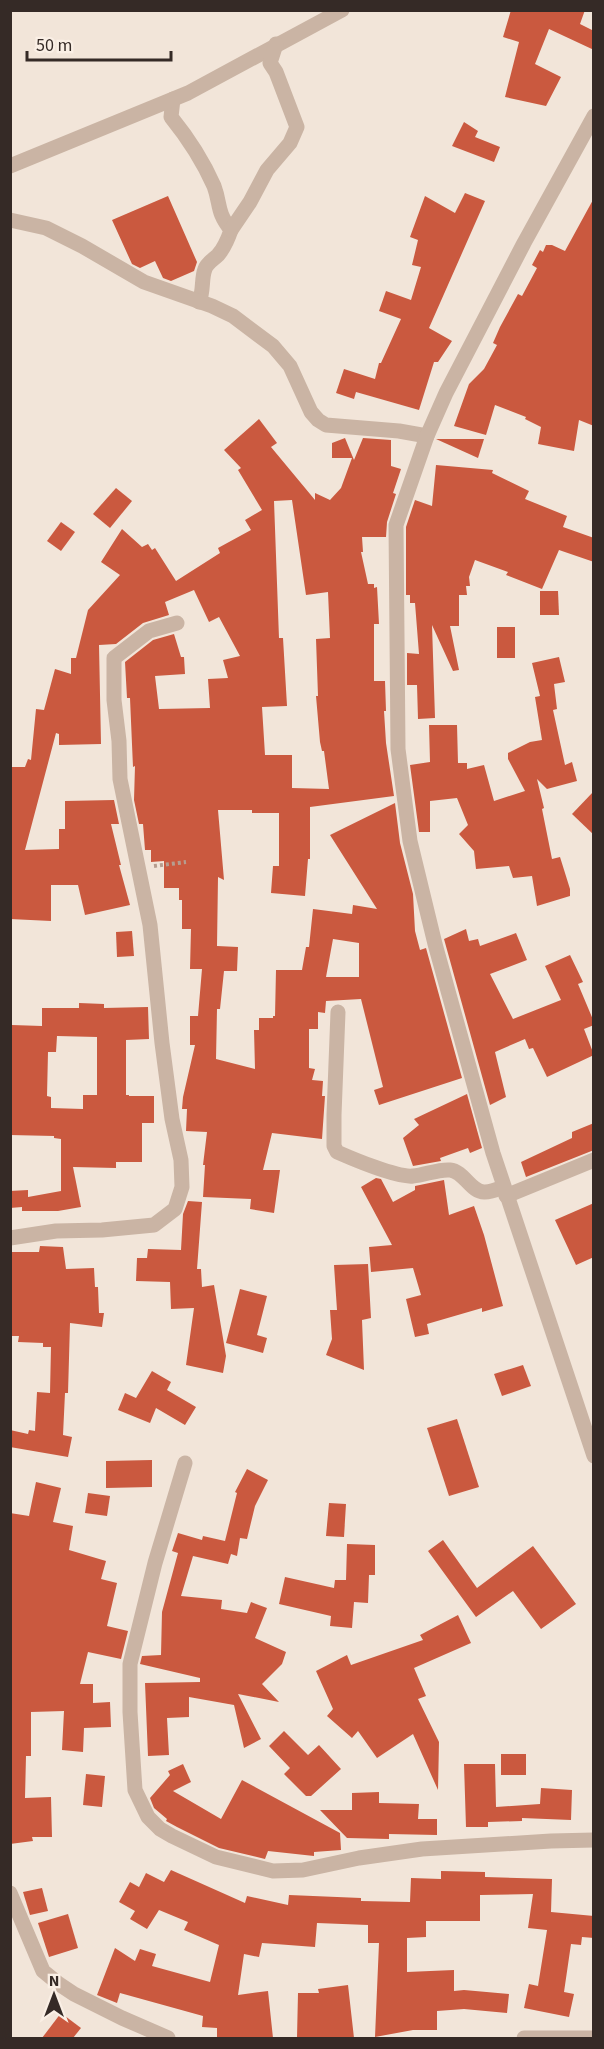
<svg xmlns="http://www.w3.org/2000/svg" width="604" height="2049" font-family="'Source Sans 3',sans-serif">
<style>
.building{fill:#ca593f;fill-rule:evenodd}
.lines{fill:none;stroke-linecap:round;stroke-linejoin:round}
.path{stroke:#b69d8f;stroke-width:4;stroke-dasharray:3 3;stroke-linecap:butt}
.minor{stroke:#cab4a4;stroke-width:15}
.tertiary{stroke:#cab4a4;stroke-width:15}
</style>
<rect width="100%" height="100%" fill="#f2e5d9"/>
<g class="building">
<polygon points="511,10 585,10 580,24 594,31 594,50 549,29 535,64 561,77 546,106 505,97 519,42 503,37"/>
<polygon points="464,122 478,131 475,137 500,147 494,162 452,146"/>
<polygon points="465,193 485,201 429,328 452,341 438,362 434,362 419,410 356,392 354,399 336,393 344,369 375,379 379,363 381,363 401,319 379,311 386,291 411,300 421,267 412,265 418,240 410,237 425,196 455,213"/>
<polygon points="168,196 197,262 194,271 171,281 163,278 155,261 140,268 132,264 112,220"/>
<polygon points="594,198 594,426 579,420 574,451 538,444 541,427 525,419 526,417 495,405 486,435 454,426 469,384 484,369 497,345 493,343 500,327 518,294 522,296 537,268 532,265 540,250 543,252 546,245 552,245 565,251"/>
<path d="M259,419l18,24 -6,4 44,53v-7l15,7 11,-12 11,-30h-20v-15l13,-5 9,22 9,-22 28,2v26l10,3 -8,24 3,1 -9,28 -1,15h-24l1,15h-2l7,32h6v4l3,-1 2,37h-5v57h11l1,30h-2l2,32 8,53 -84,11v52h-2l-3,37 -34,-3 2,-27h6v-53h-27v-3h-34l6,70 -6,-3 -1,69 21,1 -1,24h-13l-4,38h-3l-1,50 39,10 -1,-39h5v-12h14v-2h2l1,-46h26l4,-23h3l4,-38 39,5 1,-9 24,4 -47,-74 65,-32 5,40 13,51 2,37 5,19 6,-2 36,130 -83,27 -5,-15 9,-3 -22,-88 -35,2 -1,12 -7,-1v17h-9v39l6,1 -3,11 11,1 -1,15h3l-3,43 -50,-6 -9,37h17l-6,43 -24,-4 1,-10 -48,-2 2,-32h-2l4,-33 -21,-1 1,-22h-5l1,-12 12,-52h-5v-29h8l4,-47h-12l1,-40h-9v-29h-3v-12h-15v-27l-13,1v-12h-6l-2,-26h-4l-5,-24 1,-34 -2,1 -3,-69h-3l-2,-36 28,-22 21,-6 7,23h3l1,17 -30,2 4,33 51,-1 -2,-29 20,-1 -5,-18 17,-4 -21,-39 -10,5 -15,-32 -29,12 4,13 -26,8 -27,21 -17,1 2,99 -42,1v-11l-3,-1 -31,117 34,-1v-20h6v-28l49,-1 5,24h-8l10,41h-2l11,40 -45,10 -7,-30h-27v36l-41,-2v-152h15l3,-8 3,1 5,-51 8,1 11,-41 16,5v-16h5l12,-48 32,-35 -19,-13 21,-33 20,18 6,-3 4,6 3,-2 21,33 44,-28 -2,-5 33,-18 -6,-10 17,-10 -24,-40 3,-2 -17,-18zM292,500l14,95 22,-3 2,46 -14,1 2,57h-2l4,46 2,9h2l5,38 -37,-1v-33h-27l-3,-48 25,-1 -4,-68h-4l-5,-137zM333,939l26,4v34h-33z"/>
<polygon points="436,439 484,439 478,458"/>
<polygon points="436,465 493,470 492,473 529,491 525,499 567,516 563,527 594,538 594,562 559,550 542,589 506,575 508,572 475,560 469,577 470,586 466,586 467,595 459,595 459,626 450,626 459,670 453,671 432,625 435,718 418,719 417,685 407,685 407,653 419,654 415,603 410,603 410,595 406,595 406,527 415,500 432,506"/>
<polygon points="116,488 132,501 110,528 93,514"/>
<polygon points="61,522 75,532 61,551 47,541"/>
<polygon points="540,591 558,591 559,615 540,615"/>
<rect x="497" y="627" width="18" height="31"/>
<polygon points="559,657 565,682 554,684 557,709 553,710 565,765 572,762 577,781 547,789 537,779 544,808 542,809 552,859 560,857 570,889 570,896 537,906 532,876 513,878 509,866 476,869 474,851 459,834 468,825 457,798 430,801 430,832 419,832 410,765 430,762 429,725 457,725 458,763 467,763 467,769 484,765 494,801 525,791 508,759 508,753 530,742 542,740 535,697 540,696 532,663"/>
<polygon points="594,791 594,835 572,814"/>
<polygon points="466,929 469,941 478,939 480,946 516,933 527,960 490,974 513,1019 561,1000 545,966 570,955 583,982 578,984 594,1022 594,1025 584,1029 594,1055 547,1077 533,1048 529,1049 525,1039 495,1052 506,1097 490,1105 444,939"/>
<polygon points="132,931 134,956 117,957 116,932"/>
<path d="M79,1003l25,1v4l44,-1 1,32 -23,1v55h3v1h25v27h-12v39h-26v6l-43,-1 8,40 -23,4h-36v-4l-12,1v-17l18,-1v7l33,-6v-52l-7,-1v-2l-44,-1 2,-110 30,1v-18h37zM57,1036l40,1v58h-14v14l-32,-1v-11l-4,-1 1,-44h8z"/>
<polygon points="467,1094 482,1148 470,1153 468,1148 440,1158 441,1161 413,1166 403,1138 419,1125 414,1119"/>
<polygon points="594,1123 594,1150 526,1177 521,1162 572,1138 572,1132"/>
<polygon points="376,1178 381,1179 393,1202 415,1190 415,1186 444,1180 449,1215 474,1206 484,1235 503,1306 482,1312 482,1308 427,1324 429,1334 415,1337 406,1299 421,1295 413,1268 371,1272 369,1247 392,1245 361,1187"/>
<polygon points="188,1201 202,1202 197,1269 201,1269 202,1287 214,1285 226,1356 223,1373 186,1365 194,1308 171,1309 170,1282 136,1281 137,1258 147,1258 148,1249 181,1250 183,1214"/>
<polygon points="594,1203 594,1257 576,1265 555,1220"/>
<polygon points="40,1246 63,1247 66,1269 94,1268 95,1287 98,1287 99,1313 104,1313 102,1327 70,1323 68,1393 65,1393 63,1435 72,1437 68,1457 10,1447 10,1430 28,1434 29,1430 35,1431 37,1392 50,1393 51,1347 43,1347 43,1343 18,1342 19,1336 10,1336 10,1252 39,1252"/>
<polygon points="368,1264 371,1318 362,1320 364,1370 326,1355 332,1339 330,1310 337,1310 334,1265"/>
<polygon points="240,1289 267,1296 257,1335 267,1338 263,1353 226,1343"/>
<polygon points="523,1365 531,1386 502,1396 494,1374"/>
<polygon points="152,1371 171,1382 167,1390 196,1407 185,1425 156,1408 150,1423 118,1410 125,1393 136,1398"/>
<polygon points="457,1419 479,1487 449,1496 427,1428"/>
<polygon points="152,1460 152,1487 106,1488 106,1461"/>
<polygon points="247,1469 268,1480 255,1506 247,1539 240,1538 237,1556 231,1554 228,1564 193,1556 181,1596 222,1600 221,1609 247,1613 251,1602 267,1608 255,1638 286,1652 282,1664 262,1684 279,1702 238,1694 261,1739 244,1748 234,1705 189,1697 189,1717 167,1718 169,1755 148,1756 145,1683 200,1682 200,1678 140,1664 142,1656 161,1655 162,1612 178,1553 172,1551 178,1533 202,1540 203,1536 225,1541 237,1493 235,1492"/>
<polygon points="36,1482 61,1488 53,1522 73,1526 69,1550 106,1561 101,1579 117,1583 107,1626 128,1631 121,1659 88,1652 80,1684 93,1684 93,1703 110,1702 111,1727 84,1728 83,1752 62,1750 64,1711 31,1712 31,1756 26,1756 25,1798 51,1797 52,1837 32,1837 33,1841 10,1844 10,1513 29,1516"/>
<polygon points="88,1493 110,1496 107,1516 85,1513"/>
<polygon points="329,1503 346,1504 344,1537 326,1536"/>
<polygon points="443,1540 477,1588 533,1546 576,1604 541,1629 513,1591 476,1617 428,1551"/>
<polygon points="347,1544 375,1545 375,1575 369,1575 368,1603 354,1602 352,1628 330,1626 331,1616 279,1604 285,1577 334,1588 335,1580 346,1580"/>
<polygon points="458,1615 471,1643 414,1668 426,1696 418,1699 439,1742 438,1790 413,1734 377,1758 358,1731 352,1738 327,1716 333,1709 316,1671 347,1655 351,1665 423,1640 420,1635"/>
<polygon points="284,1731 308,1755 319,1745 341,1769 311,1796 306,1796 284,1774 290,1768 269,1746"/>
<rect x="501" y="1754" width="25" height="21"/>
<polygon points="183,1764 191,1782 173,1791 221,1819 242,1780 340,1833 341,1850 314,1852 314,1856 268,1851 265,1859 219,1848 177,1827 166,1821 167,1819 154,1808 150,1798 170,1775 168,1771"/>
<polygon points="464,1764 495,1764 496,1807 540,1804 541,1788 572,1790 571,1820 522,1818 522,1821 488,1822 488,1827 466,1827"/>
<polygon points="86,1774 105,1776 102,1807 83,1805"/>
<polygon points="379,1792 379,1803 419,1804 418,1819 437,1819 437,1835 389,1834 389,1839 347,1838 320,1810 352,1810 352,1793"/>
<polygon points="171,1870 245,1903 247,1896 288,1905 289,1895 361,1898 361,1901 410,1902 411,1878 441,1879 441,1871 485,1872 485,1877 552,1879 551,1912 594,1916 594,1938 582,1937 581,1945 571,1944 564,1992 574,1994 569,2017 524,2008 529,1984 538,1986 547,1930 528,1928 533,1894 480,1895 480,1921 426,1921 426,1937 407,1938 407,1972 454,1970 454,1991 464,1990 509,1994 507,2013 464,2009 437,2011 437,2030 413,2030 375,2037 379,1943 368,1943 368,1925 317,1923 315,1947 262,1943 259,1957 244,1954 238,1995 268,1991 273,2038 217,2038 217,2028 202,2027 203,2016 120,1993 117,2003 97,1995 115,1948 135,1961 140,1949 156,1954 152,1966 210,1982 219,1945 184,1930 188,1922 159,1910 147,1929 130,1919 135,1911 119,1902 130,1882 139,1887 146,1873 164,1882"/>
<polygon points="42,1888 48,1911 30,1915 23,1892"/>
<polygon points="68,1914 78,1948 49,1957 38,1923"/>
<polygon points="348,1985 354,2038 297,2038 298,1993 319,1993 318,1989"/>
<polygon points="61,2013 81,2028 73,2038 42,2038"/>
</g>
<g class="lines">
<polyline class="path" points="154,866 186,862"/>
<g class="minor">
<path d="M173,99l-2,18c17,21 32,44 43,69 7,19 2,25 17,44 -3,9 -6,17 -13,25 -4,4 -11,8 -13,14 -4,10 -1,22 -6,33"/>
<polyline points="10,166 188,93 342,10"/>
<polyline points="10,220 46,228 82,246 144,282 212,306 233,316 273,346 290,366 311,412 318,420 326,425 399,431 427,436"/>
<polyline points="231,230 250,202 267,170 290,143 297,127 276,72 270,63 276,44"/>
<path d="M338,1012l-4,103v31l3,6c16,7 61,26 76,24 12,-1 25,-7 37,-6 14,1 21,23 35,22 6,0 13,-3 18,-5"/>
<polyline points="506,1196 594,1160"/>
<polyline points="10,1238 56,1231 102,1230 154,1225 175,1209 182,1187 181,1160 172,1119 162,1043 150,925 120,779 119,741 114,700 114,658 149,631 177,623"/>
<polyline points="185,1463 155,1563 130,1664 130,1712 135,1790 148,1817 160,1829 172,1836 216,1857 273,1871 303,1870 359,1858 422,1849 551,1841 594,1840"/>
<polyline points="10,1893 43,1971 59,1984 74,1994 122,2018 168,2038"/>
<polyline points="524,2038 593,2038"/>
</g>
<polyline class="tertiary" points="594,116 524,243 446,393 427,436 396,525 398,749 410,841 435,944 493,1153 594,1456"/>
</g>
<rect width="604" height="2049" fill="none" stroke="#352a26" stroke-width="24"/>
<g transform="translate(54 1995)" stroke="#faefe5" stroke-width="4.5" paint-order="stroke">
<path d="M0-4.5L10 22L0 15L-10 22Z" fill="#352a26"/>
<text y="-9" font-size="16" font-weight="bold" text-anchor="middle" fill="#352a26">N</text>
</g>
<path d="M27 51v9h144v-9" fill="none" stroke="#352a26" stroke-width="3"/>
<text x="36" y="51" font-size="18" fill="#352a26" stroke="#faefe5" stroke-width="4.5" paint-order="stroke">50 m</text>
</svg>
